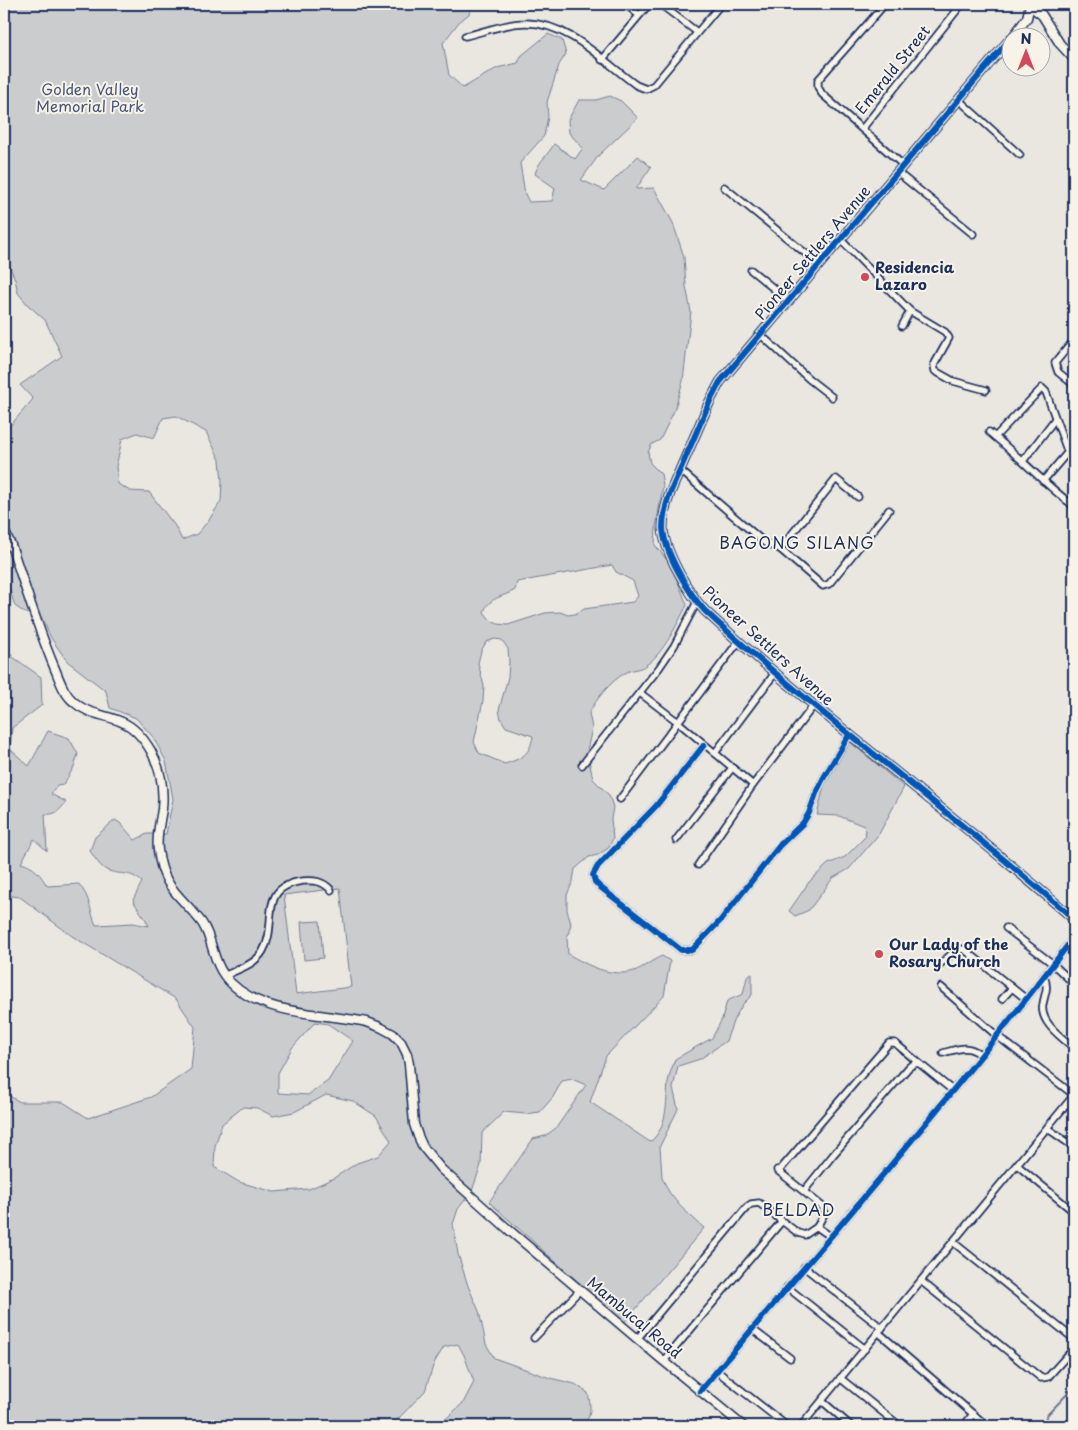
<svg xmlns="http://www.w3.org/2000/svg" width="1078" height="1430" font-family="'Playpen Sans',sans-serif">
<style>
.green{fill:#cbcccd;stroke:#737e96;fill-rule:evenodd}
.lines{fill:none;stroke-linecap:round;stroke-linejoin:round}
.stream{stroke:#6d7892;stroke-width:2}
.street-casing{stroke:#1b2f5e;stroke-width:9}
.secondary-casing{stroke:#1b2f5e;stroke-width:11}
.street{stroke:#f7f3e8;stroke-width:5.5}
.secondary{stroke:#f7f3e8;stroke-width:8}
.cycleway-casing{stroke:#f7f3e8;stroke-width:9}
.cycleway{stroke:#0057b8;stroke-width:6}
.poi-dot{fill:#d1495b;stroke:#f7f3e8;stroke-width:2}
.labels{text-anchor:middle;stroke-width:4;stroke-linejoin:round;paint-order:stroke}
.street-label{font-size:15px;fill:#1b2f5e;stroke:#f7f3e8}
.park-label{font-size:15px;fill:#47567a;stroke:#f7f3e8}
.poi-label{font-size:15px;font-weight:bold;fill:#1b2f5e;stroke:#f7f3e8;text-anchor:start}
.neighbourhood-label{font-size:16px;letter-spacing:1px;fill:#1b2f5e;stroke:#f7f3e8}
</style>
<rect width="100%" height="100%" fill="#eae7e0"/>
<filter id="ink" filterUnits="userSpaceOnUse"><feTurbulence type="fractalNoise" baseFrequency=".02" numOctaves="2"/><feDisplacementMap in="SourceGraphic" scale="10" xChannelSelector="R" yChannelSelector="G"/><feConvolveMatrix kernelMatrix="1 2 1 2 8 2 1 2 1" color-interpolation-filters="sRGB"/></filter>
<g filter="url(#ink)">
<g class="green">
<path d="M4,4h469l-4,10 -10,8 -16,21 6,32 14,13 34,-20 21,-5 3,-7 27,-22 14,6 4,14 -7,11 -12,37 1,15 -4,19 -24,27 5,31 4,8 23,-1 3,-13 -20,-14c3,-12 13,-19 19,-30l21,15 8,-11 -14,-15 -1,-13 11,-20h17l14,-4 11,5 17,17 -39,37 -18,25 23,10 34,-34 13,11 -15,22 18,-1 19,35 11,34 2,29 5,26 -8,69 -9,30 -14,29 -8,4 -4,8 2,11 11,11 2,11 -7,42 -1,18 16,20 16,40c-10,19 -23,48 -41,60 -6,5 -15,4 -21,8 -15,9 -28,25 -36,40l3,15 -5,23 6,28 16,16 4,12 -2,12 2,20 -5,9 -10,7 -9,2 -14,12 -2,12 -6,14v15l4,14 -4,14 1,16c19,11 43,24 66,17 9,-3 18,-11 28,-15l8,5 -6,35 -58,60 -16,46 60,40c18,-15 16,-39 18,-60 1,-8 5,-16 7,-23l37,-21 10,-19 5,-18 16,-7 4,-17 5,-3v21l-9,9 -9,15 -8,22 -26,18 -22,7 -5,22 5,21 -18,37 2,31 7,15 11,14 24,22 -80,95 -135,-121 44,-63 12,-3 11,-8 30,-43 -14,-6 -10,2 -9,16 -13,15 -15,2 -21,-2 -22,21 -1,32 -9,26 -14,18 -5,15 5,30 10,32 11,25 7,33 8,14 56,20 25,6 13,9c3,13 4,24 -6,33h-144l25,-23 11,-21 -10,-27 -6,-11 -14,3 -10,16 -9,28 -31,32 6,3h-396v-333l16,9h43l25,16 63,-21 40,-28 4,-42 -19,-28 -104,-63 -52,-39 -16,-2v-250l9,12 28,20 1,28 -30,23 -2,21 19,17 19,-35 21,7 9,16 -4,13 -11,18 -6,1 -6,8 15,8c-7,9 -10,13 -21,12l2,37 -13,-12 -13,24c13,3 20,12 26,23l32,-2c12,15 10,25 17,41l37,-2 16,3c-4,-10 -12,-17 -16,-26l9,-18c-14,-12 -18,-6 -33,-11 -8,-2 -14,-13 -19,-20l5,-14 20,-17 5,3 15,17 12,-6h19l7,-35 -7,-38 -13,-24 -17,-19 -26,-10 -4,-17 -39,-30 -16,-23 -10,-22 -16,-3 -10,-7 -11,-33v-140l29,-34 -13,-14 42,-29 -17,-36 -17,-15 -10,-12 -3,-14 -8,-18 -3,-2zM176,416l30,16 14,28 2,21 -1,20 -12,19 -12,14 -15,6 -7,-14 -26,-34 -19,-1 -12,-7 -2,-17 6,-28 15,-6 17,5 9,-20zM612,565l4,7 17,9 5,15 -5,6 -49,7 -9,5 -7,1 -8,-3 -15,1 -37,12 -10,-1 -7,-3 -7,-9c4,-15 20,-15 31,-22l2,-8zM495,639l7,1 6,9 1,13 -1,15 -9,33 2,9 5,8 27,9c-3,19 -11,22 -28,28l-26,-11 -5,-11 9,-41 1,-15 -6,-23 3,-12 5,-9zM340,888l11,99 -55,7 -12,-99zM315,1022l13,2 25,17 -25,40 -20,14 -30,-2v-20l14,-25zM326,1095l27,6 23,15 15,25 -13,15 -21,7 -23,15 -25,11 -35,3 -35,-10 -25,-15 1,-21 7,-22 21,-17 14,1 16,8 21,-4z"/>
<polygon points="850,742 904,787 879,834 849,869 833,878 809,910 795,916 789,911 809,882 828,864 845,857 866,836 864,826 839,816 817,815 824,786"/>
<polygon points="320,921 323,958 304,960 301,922"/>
</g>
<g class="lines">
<polyline class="stream" points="1041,1426 1048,1414 1074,1387"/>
<defs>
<g id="street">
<polyline points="625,4 639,15"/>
<polyline points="660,4 697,32"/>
<polyline points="885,4 818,80 818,87 822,94 903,165"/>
<path d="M465,36c19,-4 40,-13 60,-13 43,-1 79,39 111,62l10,4 8,-4 67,-81"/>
<polyline points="602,60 649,4"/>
<polyline points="959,100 1020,155"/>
<polyline points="862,129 962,4"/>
<polyline points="897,172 973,234"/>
<polyline points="724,187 820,265"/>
<polyline points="841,240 910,311"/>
<polyline points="751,270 789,301"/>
<polyline points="902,326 910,311 945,332 949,338 934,365 935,371 953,381 986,390"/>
<polyline points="761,335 809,379 832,397"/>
<polyline points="1074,340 1055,363 1058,372 1074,385"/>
<path d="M989,432c28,22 52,49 81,71"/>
<polyline points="995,437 1042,388 1046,392 1051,406 1068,453"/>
<polyline points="1023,461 1055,419"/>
<polyline points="680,470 765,543 780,549 823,586 829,584 889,510"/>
<polyline points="1043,481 1074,445"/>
<polyline points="1074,497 1070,503 1074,507"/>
<polyline points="780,549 836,479 858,497"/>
<polyline points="640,693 678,722 753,785"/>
<polyline points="704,745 656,806 598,866 593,875 595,882 600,887 676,946 681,950 692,950 720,921 780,845 803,823 809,813 817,791 823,779 849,735"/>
<polyline points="715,753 775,673"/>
<polyline points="582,765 659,668 674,646 697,602"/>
<polyline points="620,799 739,641"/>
<polyline points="676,840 732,768"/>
<polyline points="698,865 753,785 814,705"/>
<polyline points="1006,928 1053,964 1074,984"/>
<polyline points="939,965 956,950 964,949 1026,999"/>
<path d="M224,976c14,-7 31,-11 39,-25 16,-27 -7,-64 40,-70 11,-1 20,0 28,9"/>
<path d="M1044,976c5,13 1,16 -1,28 -4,18 19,34 31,44"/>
<polyline points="941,987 996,1035 1074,1095"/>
<polyline points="1002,999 1012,988"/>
<path d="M943,1053c15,-4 24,-9 37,1"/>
<polyline points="1068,1103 1074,1109"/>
<polyline points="1047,1128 1074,1147"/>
<polyline points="1017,1165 1074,1212"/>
<polyline points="777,1170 823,1207 824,1214 817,1227"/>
<polyline points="779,1171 889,1043 895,1043 920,1064"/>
<polyline points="804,1191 833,1155 909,1067 916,1063 920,1064 952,1090"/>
<polyline points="953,1242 1074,1339"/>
<polyline points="804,1267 882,1328"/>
<polyline points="921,1281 1041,1378 1048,1377 1074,1348"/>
<polyline points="787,1287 865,1349"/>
<polyline points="752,1329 790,1358"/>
<polyline points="878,1332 987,1426"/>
<polyline points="534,1338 580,1290"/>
<polyline points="637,1339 747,1207 751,1204 759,1203 782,1221"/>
<polyline points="664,1361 782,1221 798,1233 805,1235 817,1227 830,1236"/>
<polyline points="717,1371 787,1426"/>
<polyline points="840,1378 900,1426"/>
<path d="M700,1391c126,-150 256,-298 374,-454"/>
<polyline points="822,1401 851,1426"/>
<polyline points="801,1426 1074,1095"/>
<polyline points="964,1426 973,1414"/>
</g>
<g id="secondary">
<polyline points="1030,6 1042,15 1060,44 1074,59"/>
<polyline points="1012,38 1027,18 1030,4"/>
<path d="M1010,39l-290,343 -10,19 -40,92c-4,11 -7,23 -7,35 1,23 26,66 42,83 76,70 158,134 238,199 44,35 88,72 131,109"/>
<path d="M4,530l7,15c14,41 27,84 44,124 5,12 9,25 19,33 14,13 31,12 48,20 12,5 22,17 29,29 10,18 13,38 11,58 -2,14 -6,27 -4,41 5,40 23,45 44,73 11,16 10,36 22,52 30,41 99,38 143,47l13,5 13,7 8,8 6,12 2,10 5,60 4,12 5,11 18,22 68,61 151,128 83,68"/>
</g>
</defs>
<use href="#street" class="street-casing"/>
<use href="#secondary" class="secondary-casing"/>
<use href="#street" class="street"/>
<use href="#secondary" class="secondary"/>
<defs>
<g id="cycleway">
<path d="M1010,39l-290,343 -10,19 -40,92c-4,11 -7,23 -7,35 1,23 26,66 42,83 76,70 158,134 238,199 44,35 88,72 131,109"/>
<polyline points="704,745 656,806 598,866 593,875 595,882 600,887 676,946 681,950 692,950 720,921 780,845 803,823 809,813 817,791 823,779 849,735"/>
<path d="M700,1391c126,-150 256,-298 374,-454"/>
</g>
</defs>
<use href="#cycleway" class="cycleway-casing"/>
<use href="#cycleway" class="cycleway"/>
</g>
</g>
<g class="poi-dot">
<circle cx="865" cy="277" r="5"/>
<circle cx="879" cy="954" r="5"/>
</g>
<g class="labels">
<g class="street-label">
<text transform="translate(893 70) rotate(-51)" y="5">Emerald Street</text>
<text transform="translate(813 253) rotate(-50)" y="5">Pioneer Settlers Avenue</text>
<text transform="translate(768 646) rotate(42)" y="5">Pioneer Settlers Avenue</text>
<text transform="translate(634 1318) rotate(40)" y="5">Mambucal Road</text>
</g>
<g class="park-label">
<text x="90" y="95">Golden Valley<tspan x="90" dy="17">Memorial Park</tspan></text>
</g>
<g class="poi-label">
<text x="875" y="273">Residencia<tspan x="875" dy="17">Lazaro</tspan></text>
<text x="889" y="950">Our Lady of the<tspan x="889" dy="17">Rosary Church</tspan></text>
</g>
<g class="neighbourhood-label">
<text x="797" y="549">BAGONG SILANG</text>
<text x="799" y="1216">BELDAD</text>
</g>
</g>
<rect width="1078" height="1430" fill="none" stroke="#f7f3e8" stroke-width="20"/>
<rect x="10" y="10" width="1058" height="1410" fill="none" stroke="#1b2f5e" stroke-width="2" filter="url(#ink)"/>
<g transform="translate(1026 52)"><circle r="24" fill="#f7f3e8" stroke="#9fa5b1"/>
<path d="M0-4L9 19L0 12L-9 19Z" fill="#d1495b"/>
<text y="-8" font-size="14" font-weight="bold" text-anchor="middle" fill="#1b2f5e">N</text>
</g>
</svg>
